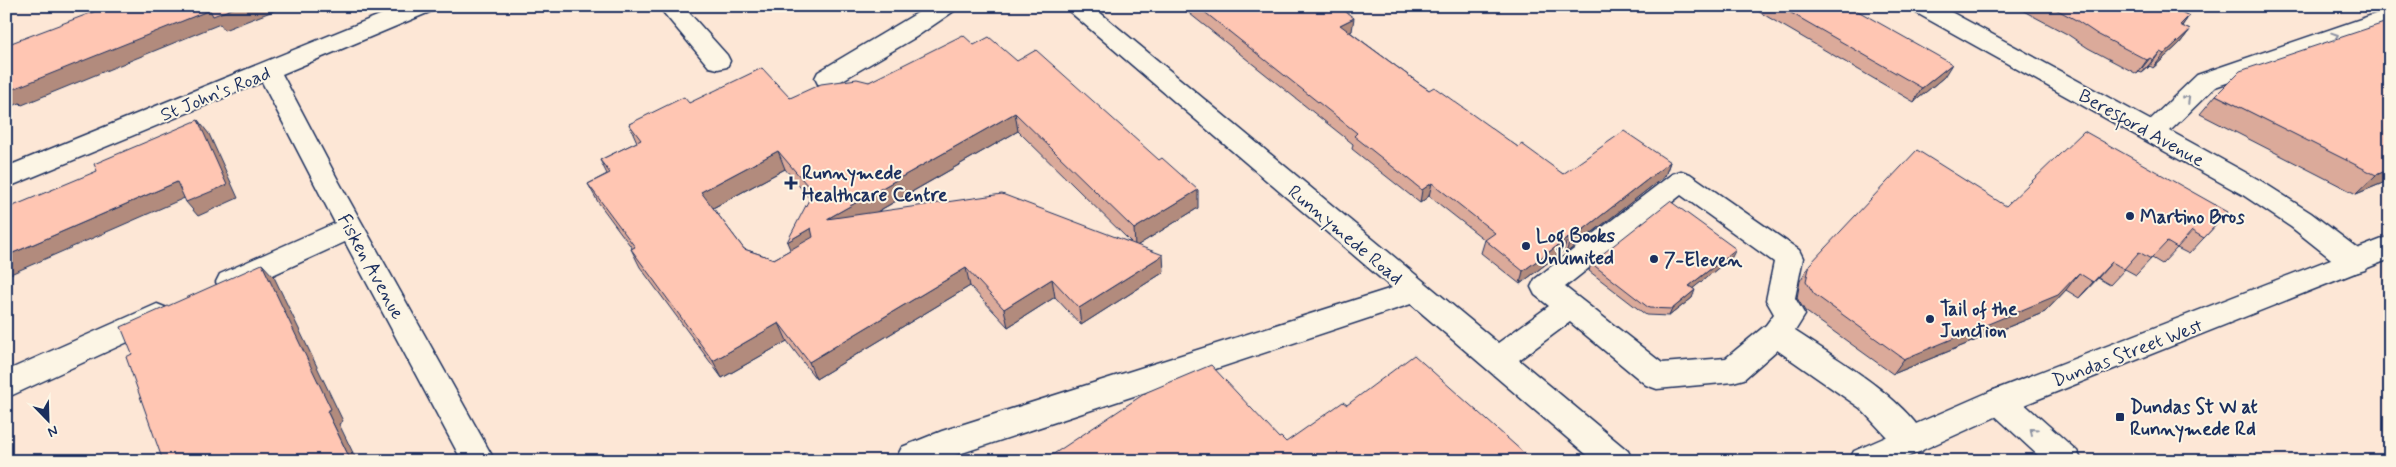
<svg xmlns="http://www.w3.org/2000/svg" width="2396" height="467" font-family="Mynerve,sans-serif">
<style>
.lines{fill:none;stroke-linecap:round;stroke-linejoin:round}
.minor-casing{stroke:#1b2f5e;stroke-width:3}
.major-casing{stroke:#1b2f5e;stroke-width:3}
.minor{fill:#fcf5e5;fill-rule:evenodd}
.major{fill:#fcf5e5;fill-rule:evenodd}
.wall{fill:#dbaa9a;stroke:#1b2f5e;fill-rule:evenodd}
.shaded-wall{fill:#b28b7d;stroke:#1b2f5e}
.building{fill:#ffc6b3;stroke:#1b2f5e;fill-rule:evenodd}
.oneway{stroke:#8c92a2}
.poi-dot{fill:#1b2f5e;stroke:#fcf5e5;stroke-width:2}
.labels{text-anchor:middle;stroke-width:4;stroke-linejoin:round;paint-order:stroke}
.street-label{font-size:19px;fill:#1b2f5e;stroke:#fcf5e5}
.poi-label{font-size:19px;font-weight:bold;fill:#1b2f5e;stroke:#fcf5e5;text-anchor:start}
</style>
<rect width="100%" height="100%" fill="#fde7d6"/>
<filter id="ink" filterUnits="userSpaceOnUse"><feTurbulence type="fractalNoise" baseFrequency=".02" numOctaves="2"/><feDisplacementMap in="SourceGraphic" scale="10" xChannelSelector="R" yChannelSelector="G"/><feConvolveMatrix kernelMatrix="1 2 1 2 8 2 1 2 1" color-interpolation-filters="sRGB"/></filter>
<g filter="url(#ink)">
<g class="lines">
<defs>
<g id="minor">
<polygon points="402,6 436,6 432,11 282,74 339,182 495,461 462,461 345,242 240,290 230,293 220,290 216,282 220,274 335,223 262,82 6,188 6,167"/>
<polygon points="658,6 683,6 727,55 730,61 727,67 718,69 709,67"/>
<polygon points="929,6 958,6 954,11 916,37 836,84 827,87 818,84 815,78 818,72"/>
<path d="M1065,6h27l406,337 51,-37 -14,-11 -4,-8 4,-8 137,-105 9,-3 9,3 109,76 4,8 -8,40 10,17 -10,16c39,26 112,68 132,110l-5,10 -11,4 -11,-4 -40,-43 -83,-58 -33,29 -11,3 -76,7 -11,-4 -76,-63 -51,38 109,91 5,10h-39l-183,-157 -473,157h-39l-2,-4 5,-10 40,-16 450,-143 -323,-277zM1681,195l93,67 -8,38 8,14 -8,11 -40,33 -64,5 -97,-76z"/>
<polygon points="1909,6 1940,6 2150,120 2197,75 2390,9 2390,26 2215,87 2170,131 2261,181 2311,213 2365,254 2369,262 2365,270 2355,273 2345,270 2291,227 2243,195 1913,11"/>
<polygon points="157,304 167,308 171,316 167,324 6,398 6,371"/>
<polygon points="2000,388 2011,392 2077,451 2082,461 2044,461 1989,410 1985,401 1989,392"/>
</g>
<polygon id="major" points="2390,236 2390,259 2011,410 1898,461 1849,461 1854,451 1989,392"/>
</defs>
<use href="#minor" class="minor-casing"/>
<use href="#major" class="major-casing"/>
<use href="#minor" class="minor"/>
<use href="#major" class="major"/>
</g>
<g class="wall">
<polygon points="1180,6 1338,6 1352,31 1350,32 1420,84 1518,147 1563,174 1670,162 1665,176 1566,253 1563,251 1520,284 1481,253 1485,240 1429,196 1420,203 1352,149 1353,144"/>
<polygon points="1749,6 1849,6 1944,77 1914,102"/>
<polygon points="2014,6 2170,6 2189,16 2182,26 2190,30 2179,44 2153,68 2150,66 2142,73 2139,72 2137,74 2088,48 2067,34"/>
<path d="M974,45l43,16 181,147 -60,37 26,27 -83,53 -26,-28 -47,30 -38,-41 -154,93 -29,-38 -65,37 -82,-111 -9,-18 1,-1 -34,-46 -10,-18 19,-10 -7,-14 37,-18 -8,-18 60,-21 101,-5 79,-16zM1018,131l113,111 -254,-30zM785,169l25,30 -20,51 -16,9 -30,-10 -31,-41z"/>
<polygon points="2216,95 2390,180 2356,194 2200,114"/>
<polygon points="2228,212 2189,254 2177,248 2162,264 2152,258 2136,275 2125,269 2110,285 2098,278 2079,298 2066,290 2045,312 1893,374 1805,311 1797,298 1800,281 1810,264"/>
<polygon points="1732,257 1693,288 1692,298 1669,316 1646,315 1589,271 1591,263"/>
</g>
<g class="shaded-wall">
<polygon points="239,6 286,6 224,30 220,24 22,105 20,103 6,108 6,89 210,10"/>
<polygon points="2189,16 2179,30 2180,25"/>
<polygon points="1354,18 1352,31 1339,39 1340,25"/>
<polygon points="2190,30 2179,44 2153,68 2164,54"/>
<polygon points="2160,52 2150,66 2142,73 2153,60"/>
<polygon points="2150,58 2139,72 2137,74 2147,60"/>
<polygon points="1952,64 1944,77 1914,102 1922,88"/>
<polygon points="1015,113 1018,131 833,237 827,219"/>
<polygon points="198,120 209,134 238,198 198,216 186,202"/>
<polygon points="778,151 785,169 709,210 701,192"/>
<polygon points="1670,162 1665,176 1566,253 1570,240"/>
<polygon points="2390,169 2390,180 2356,194 2376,175"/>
<polygon points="177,182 189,196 6,276 6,256"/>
<polygon points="1432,183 1429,196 1420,203 1422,190"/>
<polygon points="1198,190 1198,208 1135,247 1134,229"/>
<polygon points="811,228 817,246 794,259 787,242"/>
<polygon points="1568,238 1563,251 1520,284 1523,271"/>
<polygon points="1736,249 1732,257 1686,294 1689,286"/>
<polygon points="1163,255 1164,272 1081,325 1079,308"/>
<polygon points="2112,262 2098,278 2079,298 2093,282"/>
<polygon points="262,264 274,277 343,421 339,424 357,461 351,461 327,411"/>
<polygon points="966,268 970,286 816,379 809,362"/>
<polygon points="2079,273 2066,290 2045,312 1893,374 1904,359"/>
<polygon points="1052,279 1055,297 1008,327 1004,309"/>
<polygon points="1695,290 1692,298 1669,316 1672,309"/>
<polygon points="779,323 787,341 722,378 713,361"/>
</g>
<g class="building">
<polygon points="109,6 239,6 213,16 210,10 8,91 7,88 6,89 6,45"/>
<polygon points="1197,6 1338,6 1354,18 1340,25 1420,84 1429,90 1434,87 1518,147 1522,144 1563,174 1624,131 1670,162 1570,240 1568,238 1523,271 1485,240 1495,233 1432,183 1422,190 1354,136 1357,133"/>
<polygon points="1779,6 1849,6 1952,64 1922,88"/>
<polygon points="2050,6 2170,6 2189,16 2180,25 2190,30 2164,54 2160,52 2153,60 2150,58 2147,60 2097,34 2076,20"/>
<polygon points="2390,21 2390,169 2376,175 2216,95 2240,71"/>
<path d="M963,35l11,10 15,-8 28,24 19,-11 123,110 3,-2 36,32 -64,39 -119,-116 -188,106 175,-25 161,61 -84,53 -27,-29 -48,30 -38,-41 -157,94 -30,-39 -66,38 -82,-112 4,-2 -47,-63 22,-11 -10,-13 41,-20 -12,-16 55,-27 5,6 73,-35 28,30 31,-14 36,-5 12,3zM778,151l35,41 -26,50 24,-14 2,9 -39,22 -30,-10 -43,-57z"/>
<polygon points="198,120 227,185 186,202 177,182 6,256 6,209 97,171 94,164"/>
<polygon points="2084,131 2228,212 2204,238 2192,231 2177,248 2167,242 2151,259 2139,252 2124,269 2112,262 2093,282 2079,273 2058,295 1904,359 1814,294 1806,281 1810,264 1917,150 2006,206"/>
<polygon points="1670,201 1736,249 1689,286 1695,290 1672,309 1649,308 1591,263"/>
<polygon points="262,264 331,409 327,411 351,461 163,461 126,357 132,354 121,327"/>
<polygon points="1414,355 1533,461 1043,461 1147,392 1211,365 1279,438 1281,437 1286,442 1343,402 1347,405"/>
<polygon points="806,452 813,461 792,461"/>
</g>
<defs><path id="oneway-chevron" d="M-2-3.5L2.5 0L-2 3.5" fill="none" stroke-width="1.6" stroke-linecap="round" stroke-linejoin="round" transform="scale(1.25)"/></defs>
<g class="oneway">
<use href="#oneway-chevron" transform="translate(2335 36) rotate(-19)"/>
<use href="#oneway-chevron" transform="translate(2187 99) rotate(-44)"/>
<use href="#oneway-chevron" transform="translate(2033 431) rotate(-138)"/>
</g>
</g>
<g class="poi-dot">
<path d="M788.5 175.5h5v5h5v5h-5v5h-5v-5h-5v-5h5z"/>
<circle cx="2130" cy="216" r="5"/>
<circle cx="1526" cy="246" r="5"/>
<circle cx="1654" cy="259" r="5"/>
<circle cx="1930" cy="319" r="5"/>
<rect x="2115" y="412" width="10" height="10" rx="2.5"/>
</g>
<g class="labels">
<g class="street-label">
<text transform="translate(215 93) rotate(-22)" y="7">St John's Road</text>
<text transform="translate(2142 127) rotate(29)" y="7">Beresford Avenue</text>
<text transform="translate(1346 234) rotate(40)" y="7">Runnymede Road</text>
<text transform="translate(372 266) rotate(61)" y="7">Fisken Avenue</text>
<text transform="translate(2127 352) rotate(-21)" y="7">Dundas Street West</text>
</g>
<g class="poi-label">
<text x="802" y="179">Runnymede<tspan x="802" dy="22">Healthcare Centre</tspan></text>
<text x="2140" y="223">Martino Bros</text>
<text x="1536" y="242">Log Books<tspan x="1536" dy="22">Unlimited</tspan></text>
<text x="1664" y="266">7-Eleven</text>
<text x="1940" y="315">Tail of the<tspan x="1940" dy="22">Junction</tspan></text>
<text x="2130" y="413">Dundas St W at<tspan x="2130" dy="22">Runnymede Rd</tspan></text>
</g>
</g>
<rect width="2396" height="467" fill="none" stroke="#fcf5e5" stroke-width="25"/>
<rect x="12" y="12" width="2371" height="442" fill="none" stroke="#1b2f5e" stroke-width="2" filter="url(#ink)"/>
<g transform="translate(48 420) rotate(157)" stroke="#fcf5e5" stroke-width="4" paint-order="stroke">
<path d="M0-4L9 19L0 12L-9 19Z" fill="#1b2f5e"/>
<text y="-8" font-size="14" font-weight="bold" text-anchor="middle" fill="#1b2f5e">N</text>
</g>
</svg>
